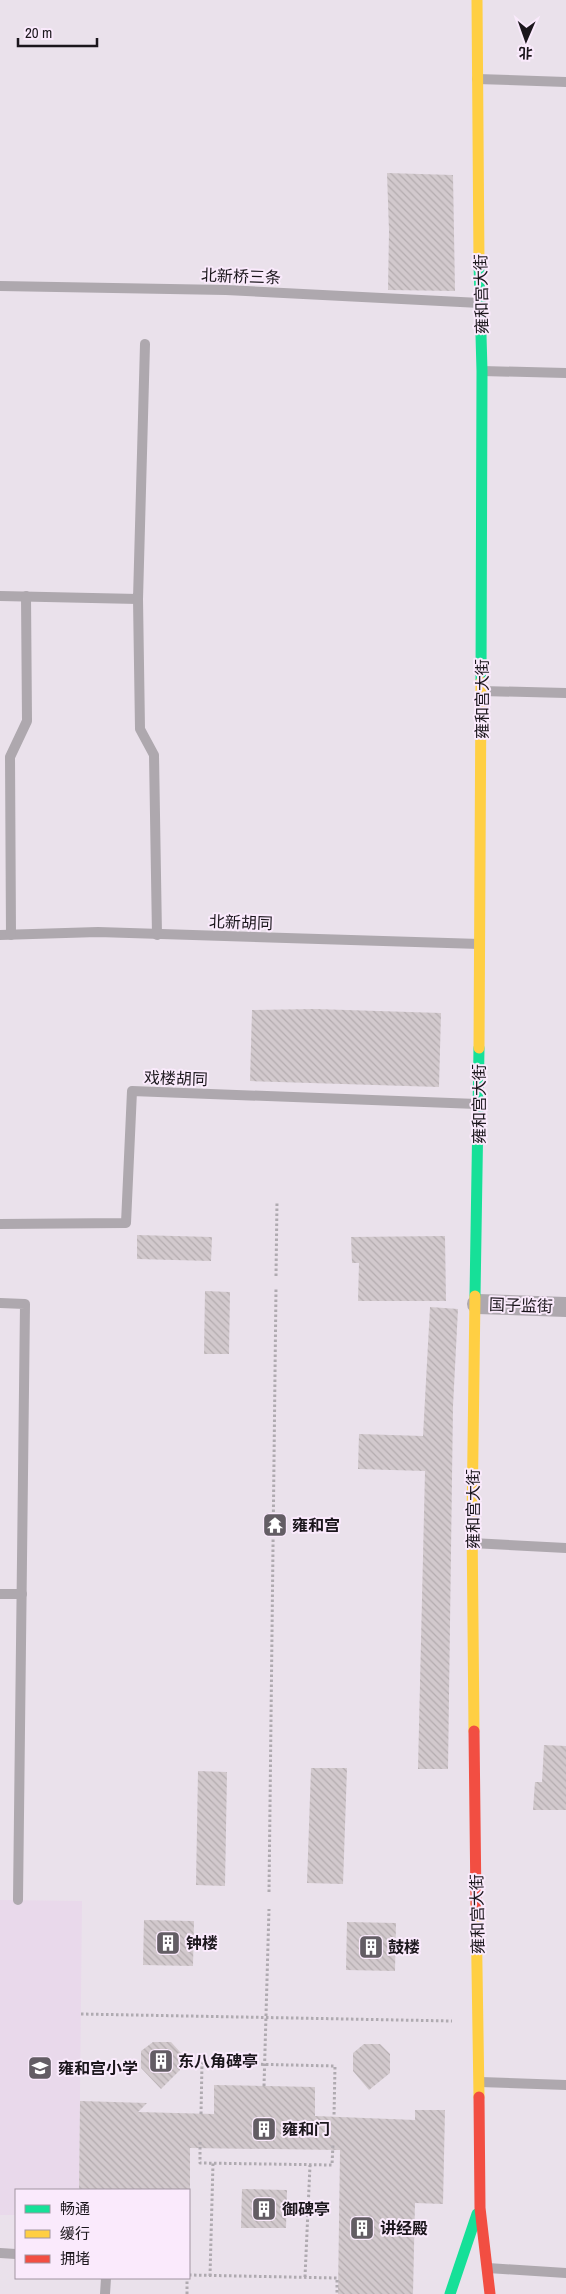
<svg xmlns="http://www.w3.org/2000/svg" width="566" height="2294" font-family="'Archivo Narrow','Noto Sans SC',sans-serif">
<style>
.built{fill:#e9d9eb}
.building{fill:url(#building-back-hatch)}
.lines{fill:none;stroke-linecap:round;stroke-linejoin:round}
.path{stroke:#afaab0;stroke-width:3;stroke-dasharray:2.5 2.5;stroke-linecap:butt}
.lane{stroke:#aea8ae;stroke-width:10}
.street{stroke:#aea8ae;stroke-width:20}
.fast{stroke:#16e098;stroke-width:11}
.slow{stroke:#ffcf43;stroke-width:11}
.jam{stroke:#f24e42;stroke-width:11}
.labels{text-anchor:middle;stroke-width:4;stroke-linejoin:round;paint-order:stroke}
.street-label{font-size:16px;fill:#1b161c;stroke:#faeafc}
.poi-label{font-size:16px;font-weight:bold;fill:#1b161c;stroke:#faeafc;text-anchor:start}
</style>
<defs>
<pattern id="building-back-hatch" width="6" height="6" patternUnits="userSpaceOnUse" patternTransform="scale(1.25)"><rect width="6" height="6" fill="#d2c9cd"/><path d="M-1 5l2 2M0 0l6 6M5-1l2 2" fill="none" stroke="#b4acaf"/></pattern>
</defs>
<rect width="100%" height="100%" fill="#eae1eb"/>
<polygon class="built" points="0,1900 82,1901 79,2190 16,2190 16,2215 0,2215"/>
<g class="building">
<polygon points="387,173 453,175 455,291 388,290 389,231"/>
<polygon points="315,1009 441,1013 439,1087 250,1081 252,1010"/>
<polygon points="137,1235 212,1237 211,1261 137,1259"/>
<polygon points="445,1236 446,1301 358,1301 359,1263 352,1263 351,1237"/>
<polygon points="205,1291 230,1292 229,1354 204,1354"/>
<polygon points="430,1307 458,1309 453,1406 448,1769 418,1769 425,1471 358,1469 359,1434 423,1436"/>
<polygon points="544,1745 566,1746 566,1810 533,1810 535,1782 542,1782"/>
<polygon points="311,1768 347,1768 343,1884 307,1883"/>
<polygon points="198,1771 227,1772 225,1886 196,1885"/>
<polygon points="144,1920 194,1921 193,1966 143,1965"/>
<polygon points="347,1922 396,1923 395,1971 346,1970"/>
<polygon points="153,2042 171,2042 181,2053 180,2070 161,2089 141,2068 141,2051"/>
<polygon points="364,2044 380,2044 390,2054 390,2073 369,2090 353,2071 353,2053"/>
<polygon points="214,2085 315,2087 315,2116 415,2120 415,2110 445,2110 443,2204 415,2203 413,2294 338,2294 340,2150 190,2148 190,2190 79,2190 80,2101 147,2103 138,2112 214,2114"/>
<polygon points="242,2189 287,2190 286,2228 241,2228"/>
</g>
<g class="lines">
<g class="path">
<polyline points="276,1276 277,1201"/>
<polyline points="269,1892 276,1288"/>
<polyline points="81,2014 452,2021"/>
<polyline points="264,2086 269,1909"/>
<polyline points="201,2114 202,2063 335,2066 334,2116"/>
<polyline points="200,2142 200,2163 332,2165 333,2144"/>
<polyline points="189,2275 337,2278 337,2294"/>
<polyline points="210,2276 213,2163"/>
<polyline points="305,2277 310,2165"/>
<polyline points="187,2294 187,2278"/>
</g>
<g class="lane">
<polyline points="477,79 566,82"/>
<polyline points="0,286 226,290 480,303"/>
<polyline points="482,371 566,373"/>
<polyline points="0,596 138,599 145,344"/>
<polyline points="138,599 140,729 154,755 157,935"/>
<polyline points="482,691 566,693"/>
<polyline points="0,935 98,932 480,944"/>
<polyline points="11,935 10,757 27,721 26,596"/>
<polyline points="0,1224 126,1223 132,1091 477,1104"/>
<polyline points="0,1303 25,1304 18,1900"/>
<polyline points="472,1543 566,1548"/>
<polyline points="0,1594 22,1594"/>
<polyline points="480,2082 566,2085"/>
<polyline points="0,2253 16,2254"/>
<polyline points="488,2268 566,2273"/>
<polyline points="105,2294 106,2278"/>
</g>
<polyline class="street" points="477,1304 566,1307"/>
<g class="fast">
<polyline points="479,263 482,371 481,682"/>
<polyline points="475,1296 479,1048"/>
<polyline points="450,2294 477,2214"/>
</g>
<g class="slow">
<polyline points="477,0 479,263"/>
<polyline points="479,1048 481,682"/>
<polyline points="474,1731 472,1520 475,1296"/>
<polyline points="476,1904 479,2097"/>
</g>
<g class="jam">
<polyline points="474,1731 476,1904"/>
<polyline points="479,2097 480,2208 490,2294"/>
</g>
</g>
<defs>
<symbol id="temple-square" viewBox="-11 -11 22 22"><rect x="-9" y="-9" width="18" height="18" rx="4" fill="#635d64" stroke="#faeafc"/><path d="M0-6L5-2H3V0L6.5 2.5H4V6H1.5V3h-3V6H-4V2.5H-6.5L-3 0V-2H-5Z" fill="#fff"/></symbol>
<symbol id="building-square" viewBox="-11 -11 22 22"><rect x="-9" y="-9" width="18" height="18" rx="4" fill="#635d64" stroke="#faeafc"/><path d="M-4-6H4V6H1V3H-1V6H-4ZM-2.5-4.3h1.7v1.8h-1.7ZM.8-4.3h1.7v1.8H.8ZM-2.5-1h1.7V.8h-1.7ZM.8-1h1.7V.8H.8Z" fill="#fff"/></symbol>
<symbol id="school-square" viewBox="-11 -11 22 22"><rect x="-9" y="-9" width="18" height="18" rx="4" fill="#635d64" stroke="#faeafc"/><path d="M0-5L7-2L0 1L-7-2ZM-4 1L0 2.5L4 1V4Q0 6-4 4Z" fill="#fff"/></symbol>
</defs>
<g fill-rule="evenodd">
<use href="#temple-square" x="261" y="1511" width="28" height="28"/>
<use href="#building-square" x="154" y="1929" width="28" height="28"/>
<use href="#building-square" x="357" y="1933" width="28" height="28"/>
<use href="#building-square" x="147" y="2047" width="28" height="28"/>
<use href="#school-square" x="26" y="2054" width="28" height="28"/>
<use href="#building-square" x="250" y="2115" width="28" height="28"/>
<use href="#building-square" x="250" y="2195" width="28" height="28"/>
<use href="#building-square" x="348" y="2214" width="28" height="28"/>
</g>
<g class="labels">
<g class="street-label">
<text transform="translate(241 276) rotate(2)" y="6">北新桥三条</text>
<text transform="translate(481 294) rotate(-91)" y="6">雍和宫大街</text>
<text transform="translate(482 699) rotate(-90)" y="6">雍和宫大街</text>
<text transform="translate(241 922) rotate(2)" y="6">北新胡同</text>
<text transform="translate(176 1078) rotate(2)" y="6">戏楼胡同</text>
<text transform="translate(479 1104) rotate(-90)" y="6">雍和宫大街</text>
<text transform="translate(521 1305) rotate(2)" y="6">国子监街</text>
<text transform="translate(473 1509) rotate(-90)" y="6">雍和宫大街</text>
<text transform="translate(477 1914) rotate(-91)" y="6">雍和宫大街</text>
</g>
<g class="poi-label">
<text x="292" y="1531">雍和宫</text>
<text x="186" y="1949">钟楼</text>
<text x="388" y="1953">鼓楼</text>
<text x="178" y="2067">东八角碑亭</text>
<text x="58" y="2074">雍和宫小学</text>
<text x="282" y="2135">雍和门</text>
<text x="282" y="2215">御碑亭</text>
<text x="380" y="2234">讲经殿</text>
</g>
</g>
<rect x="15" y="2189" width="175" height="90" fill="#faeafc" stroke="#a195a2"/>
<rect x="25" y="2205" width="25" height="8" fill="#16e098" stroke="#a195a2"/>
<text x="60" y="2214" font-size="15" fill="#1b161c">畅通</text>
<rect x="25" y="2230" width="25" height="8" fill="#ffcf43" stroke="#a195a2"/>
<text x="60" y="2239" font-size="15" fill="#1b161c">缓行</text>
<rect x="25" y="2255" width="25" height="8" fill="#f24e42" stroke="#a195a2"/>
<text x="60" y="2264" font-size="15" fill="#1b161c">拥堵</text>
<g transform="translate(526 40) rotate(182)" stroke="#faeafc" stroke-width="4" paint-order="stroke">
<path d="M0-4L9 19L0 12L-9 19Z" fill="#1b161c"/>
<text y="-8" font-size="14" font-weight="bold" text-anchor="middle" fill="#1b161c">北</text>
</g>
<path d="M18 38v8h79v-8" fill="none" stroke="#1b161c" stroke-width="2.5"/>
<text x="25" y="38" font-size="15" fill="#1b161c" stroke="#faeafc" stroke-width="4" paint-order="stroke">20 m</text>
</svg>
